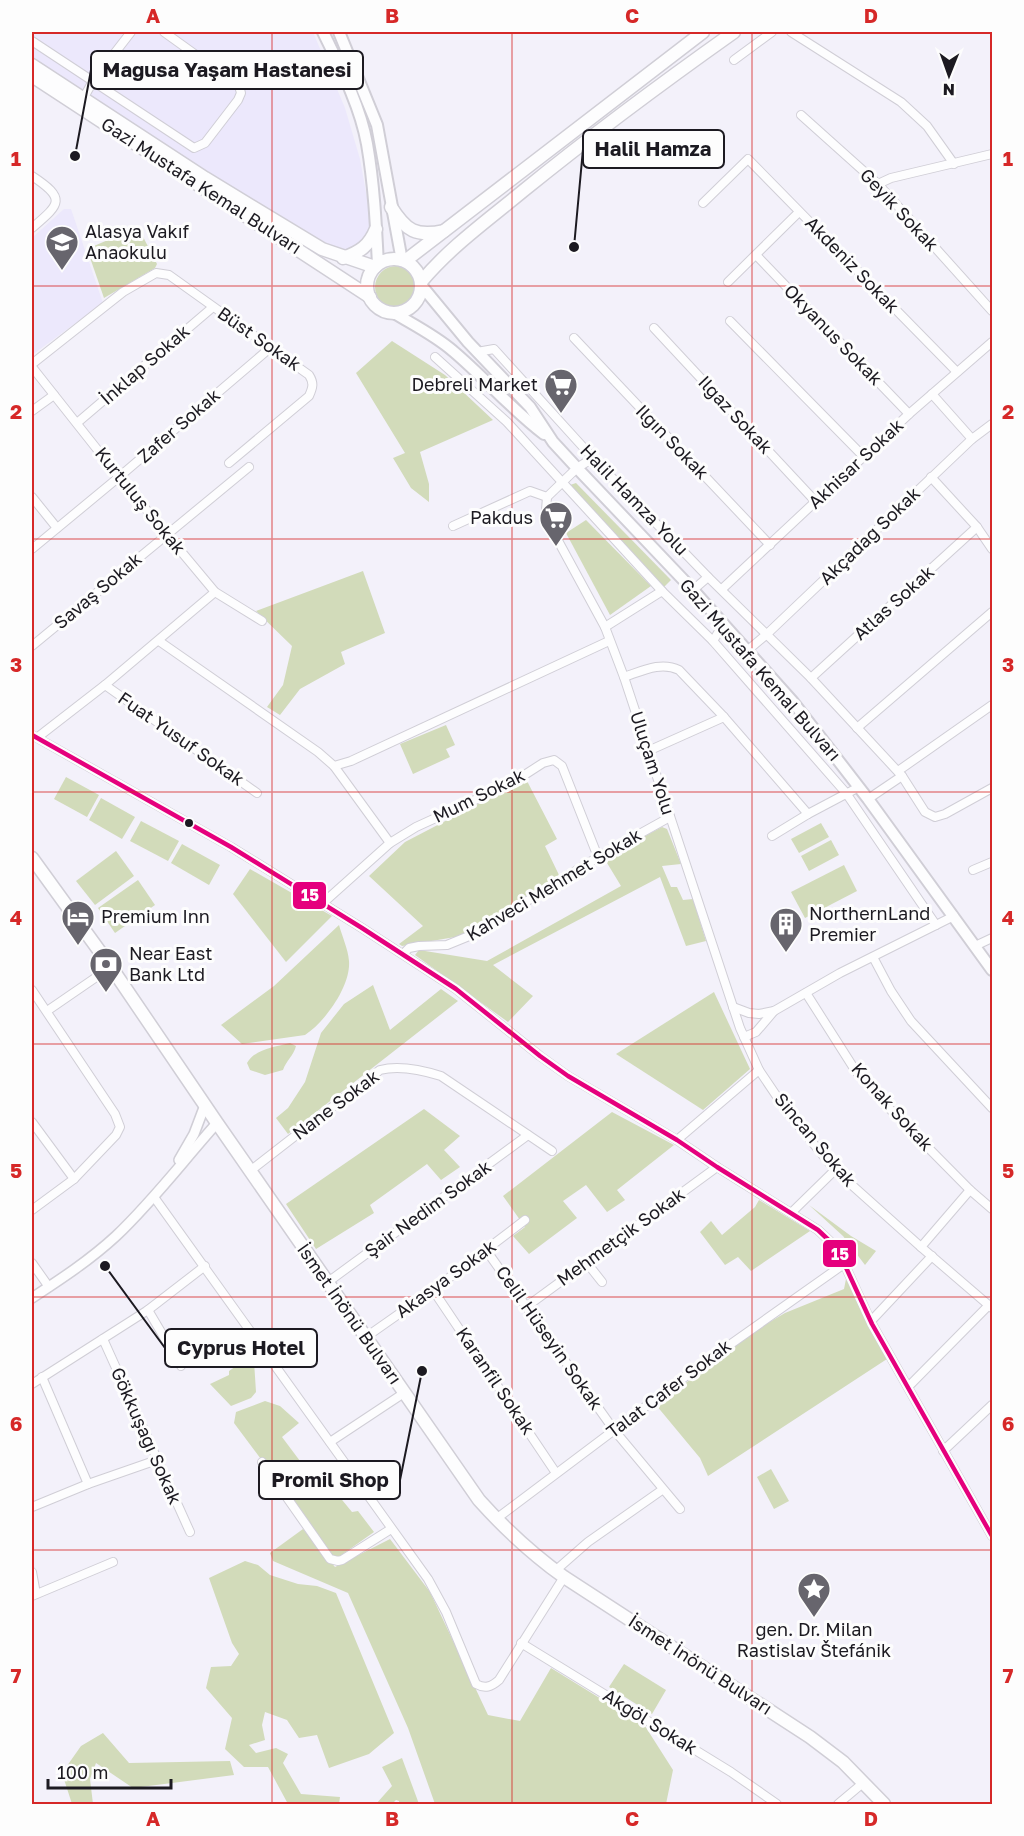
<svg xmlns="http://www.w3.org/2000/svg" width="1024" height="1836" font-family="'Golos Text',sans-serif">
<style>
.built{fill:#ece8fc}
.green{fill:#d2dbba}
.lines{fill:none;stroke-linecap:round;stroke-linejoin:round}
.minor-casing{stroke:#d0ced6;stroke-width:10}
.tertiary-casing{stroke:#d0ced6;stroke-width:12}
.secondary-casing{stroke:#d0ced6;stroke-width:14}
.primary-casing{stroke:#d0ced6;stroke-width:15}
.trunk-casing{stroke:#d0ced6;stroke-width:15}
.minor{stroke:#fdfdfe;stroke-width:8}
.tertiary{stroke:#fdfdfe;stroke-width:9}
.secondary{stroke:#fdfdfe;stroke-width:10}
.primary{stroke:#fdfdfe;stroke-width:12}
.trunk{stroke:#fdfdfe;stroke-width:12}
.bus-1-casing{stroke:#fdfdfd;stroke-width:9}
.bus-1{stroke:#e5007d;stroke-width:4.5}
.grid{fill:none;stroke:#d62828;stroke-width:1.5;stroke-opacity:0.55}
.bus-dot{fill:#1c1a21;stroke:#fdfdfd;stroke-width:2}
.labels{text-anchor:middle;stroke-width:6;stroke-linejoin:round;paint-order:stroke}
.street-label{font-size:18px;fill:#1c1a21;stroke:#fdfdfd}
.poi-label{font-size:18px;fill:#1c1a21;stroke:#fdfdfd;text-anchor:start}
.leader{fill:none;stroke:#1c1a21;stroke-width:2}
.callout-dot{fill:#1c1a21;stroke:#fdfdfd;stroke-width:2}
.callout{fill:#fdfdfd;stroke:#1c1a21;stroke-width:2}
.callout-label{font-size:20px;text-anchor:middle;font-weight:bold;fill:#1c1a21}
.line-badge{stroke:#fdfdfd;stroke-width:2}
.badge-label{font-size:16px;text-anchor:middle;font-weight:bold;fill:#fff}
.neatline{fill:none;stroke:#d62828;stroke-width:2}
.grid-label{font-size:20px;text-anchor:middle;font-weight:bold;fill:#d62828}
</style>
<rect width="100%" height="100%" fill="#f3f1fa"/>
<g class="built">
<polygon points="32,32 313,32 345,108 360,159 371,220 369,230 360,245 347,251 320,244 32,58"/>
<polygon points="64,209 71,209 103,303 32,355 32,238"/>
</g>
<g class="green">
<polygon points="138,227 157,264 155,268 104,298 87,249"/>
<circle cx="396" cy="287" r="21"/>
<polygon points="392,341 445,375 493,420 420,452 429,484 429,502 411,488 393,458 405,453 356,373"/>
<polygon points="576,483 671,580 664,587 570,485"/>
<polygon points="586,520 651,586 610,615 566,533"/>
<polygon points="363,571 385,633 341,652 345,664 300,689 280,715 267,707 283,685 292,646 256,611"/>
<polygon points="446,725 455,745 446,749 450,757 413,774 400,744"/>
<polygon points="66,777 99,795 87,817 54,799"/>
<polygon points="526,779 557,839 545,846 559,875 461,936 402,946 399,944 423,926 369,876 405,842"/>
<polygon points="101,798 135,817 122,839 89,820"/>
<polygon points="141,821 179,841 168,861 130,841"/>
<polygon points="821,823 829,837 799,853 791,839"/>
<polygon points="662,827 667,829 681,864 662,866 671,887 677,887 683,900 693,899 706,941 686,946 660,877 493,965 533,996 508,1022 415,955 419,950 487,961 621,886 604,858"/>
<polygon points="831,840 839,855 809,871 801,856"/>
<polygon points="182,844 220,865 209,885 171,863"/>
<polygon points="116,851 134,876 95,905 76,881"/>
<polygon points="844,865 857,891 805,918 791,892"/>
<polygon points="250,869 332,916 286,962 233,894"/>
<polygon points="138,880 155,905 115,933 98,908"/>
<path d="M339,925c3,11 9,24 10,36 2,25 -24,61 -44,74l-63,9 -21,-19 53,-39z"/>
<polygon points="373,985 390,1030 441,989 458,1001 288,1134 276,1118 288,1108 305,1082 321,1033 344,1004"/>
<polygon points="714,992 750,1069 703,1110 616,1054"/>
<path d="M290,1043l6,3c-2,9 -10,15 -13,24l-18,5 -15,-5 -3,-7c8,-14 28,-16 43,-20z"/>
<polygon points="424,1109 460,1136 444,1150 460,1167 441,1180 427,1164 370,1205 374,1213 316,1249 286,1204"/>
<polygon points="612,1112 674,1145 617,1190 625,1200 607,1212 586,1185 563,1201 577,1218 529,1254 513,1236 525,1227 503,1196"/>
<polygon points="759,1200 810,1231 751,1271 738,1257 725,1265 700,1232 711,1221 722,1235 755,1207"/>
<polygon points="809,1205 851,1236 876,1251 865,1265 843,1236"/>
<polygon points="846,1279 887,1359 708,1476 700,1458 656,1405 761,1327 785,1313 844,1289"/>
<polygon points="248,1358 254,1361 256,1392 251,1398 231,1406 210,1384 229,1375 229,1371"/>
<polygon points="265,1401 280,1406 299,1423 282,1437 309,1473 324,1478 352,1512 358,1511 374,1532 340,1556 333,1556 234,1423 236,1412"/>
<polygon points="771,1469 789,1501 774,1509 757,1477"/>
<polygon points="303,1529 335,1567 390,1539 430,1592 488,1715 520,1721 551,1668 645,1726 673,1770 666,1804 435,1804 408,1728 348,1593 273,1561 270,1553"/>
<polygon points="245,1561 258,1565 270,1575 298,1584 317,1586 336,1593 394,1733 369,1754 329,1768 317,1735 299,1738 287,1720 265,1712 262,1725 265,1740 249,1745 256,1753 276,1748 288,1754 283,1763 301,1794 340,1797 339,1804 288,1804 268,1767 244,1767 225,1749 232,1718 206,1688 211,1667 231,1666 239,1654 232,1643 209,1578"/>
<polygon points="624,1664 666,1690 652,1714 609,1687"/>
<polygon points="103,1733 129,1763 230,1761 234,1775 133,1788 96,1763 90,1779 93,1804 72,1804 62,1773 81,1746"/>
<polygon points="402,1758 419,1804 399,1804 399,1801 396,1800 392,1804 376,1804 392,1786 382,1767"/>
</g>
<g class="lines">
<defs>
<g id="minor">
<polyline points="791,32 901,102 927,126 954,164"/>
<polyline points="32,41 194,148 205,143 238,100 241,93 239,86 164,32"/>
<polyline points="734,60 772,32"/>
<polyline points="83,99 93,81 131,32"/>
<polyline points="801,115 878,184 992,311"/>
<path d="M32,176c35,23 28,28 0,52"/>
<polyline points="878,184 891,178 992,154"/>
<polyline points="703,203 748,159 957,372"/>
<polyline points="756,255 909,414"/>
<polyline points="728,282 799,212"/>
<polyline points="730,321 864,457"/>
<polyline points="654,328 816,502"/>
<polyline points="574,338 770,545"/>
<polyline points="477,352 494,349 593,458 708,577 811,678 902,776 925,812 935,817 945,814 992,788"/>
<polyline points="435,357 507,422 662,591"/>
<path d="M32,364l91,-72 33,-19 13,2 140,100c5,8 4,12 0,21l-80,67"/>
<polyline points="32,367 119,477 215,592 262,621"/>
<polyline points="932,394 972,439"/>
<polyline points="32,411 54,395"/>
<polyline points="77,423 213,307"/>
<polyline points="931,477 977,527 992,549"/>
<polyline points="32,497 57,528"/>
<polyline points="547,497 546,510 550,526 605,627 624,677 740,1028 759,1070 786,1110 835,1170 921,1247 992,1308"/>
<polyline points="547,497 577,468 593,458"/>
<polyline points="453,526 530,491 547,497"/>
<polyline points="32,549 119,477 270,348"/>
<polyline points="722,589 909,414 992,342"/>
<polyline points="693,590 708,577"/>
<polyline points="724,623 713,641 846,793 936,925"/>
<polyline points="605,627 662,591 713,641"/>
<polyline points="159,641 318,752 334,766 351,761 609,641"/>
<polyline points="32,646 249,467"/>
<polyline points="748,650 767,634 972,439 992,424"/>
<path d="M624,677c18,-6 37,-16 55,-7l45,47 84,97"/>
<polyline points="811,678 977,527"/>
<polyline points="105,685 257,793"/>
<polyline points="857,728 992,612"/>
<polyline points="32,735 231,847 362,928 456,989 540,1056 568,1076 677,1140 717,1167 818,1230 837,1248 872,1324 992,1536"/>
<polyline points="38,737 105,685 215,592"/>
<polyline points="648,751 724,717"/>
<polyline points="334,766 390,843"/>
<polyline points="898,771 992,705"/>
<polyline points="868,799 902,776"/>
<polyline points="772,836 808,814 859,787"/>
<polyline points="973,870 992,862"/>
<polyline points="323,903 390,843 416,827 512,783 543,763 554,760 562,766 598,857"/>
<polyline points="975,946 992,938"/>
<polyline points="403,954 409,948 419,946 447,945 474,934 598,857 670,817"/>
<polyline points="873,957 891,991 911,1021 992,1108"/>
<polyline points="32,990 115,1114 120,1127 116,1135 74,1179 32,1210"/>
<polyline points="806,993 855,1070 884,1103 970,1190 992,1209"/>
<polyline points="733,1007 749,1013 759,1014 774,1011 840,973 954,916"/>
<polyline points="47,1011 111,967"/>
<polyline points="744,1037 756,1032 774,1011"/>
<polyline points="32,1122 74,1179"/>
<polyline points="677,1140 759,1070"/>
<path d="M250,1171l130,-101c19,-5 42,0 61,6l111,75"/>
<path d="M154,1197l274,382 18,33 30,72c9,5 15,3 23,-4l65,-103"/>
<polyline points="791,1213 835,1170"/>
<polyline points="921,1247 970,1190"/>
<polyline points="486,1250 614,1430 680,1509"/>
<polyline points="32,1263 49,1287"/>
<polyline points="587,1263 602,1282"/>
<polyline points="328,1282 528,1135"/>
<polyline points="433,1290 556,1473"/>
<polyline points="526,1307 717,1167"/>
<polyline points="148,1310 181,1366"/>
<polyline points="871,1321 932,1256"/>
<polyline points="366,1337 433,1290 525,1220"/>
<polyline points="103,1339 190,1532"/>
<polyline points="42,1377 88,1484"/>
<polyline points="32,1384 148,1310 205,1266"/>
<polyline points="908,1387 989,1305"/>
<polyline points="330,1442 404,1393"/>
<polyline points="943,1451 992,1405"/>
<polyline points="262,1462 330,1559 338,1561 342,1560 391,1529"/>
<polyline points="32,1507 88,1484 157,1460"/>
<polyline points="496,1519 694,1370 844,1264"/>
<polyline points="555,1571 588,1542 662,1490"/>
<polyline points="32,1572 36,1594"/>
<polyline points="32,1596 113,1562"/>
<polyline points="521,1643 731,1772 777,1804"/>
<polyline points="838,1804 863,1783"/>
</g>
<g id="tertiary">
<polyline points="179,1160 194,1134 205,1105"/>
<path d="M32,1298c29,-19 58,-38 84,-62 37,-35 67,-75 101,-113"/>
</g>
<g id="secondary">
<path d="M323,32c17,35 37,73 44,112 7,40 9,81 11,121"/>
<polyline points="339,32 377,125 402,261"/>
<polyline points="421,285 468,342 530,407 553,442 577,468 693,590 793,702 868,799 992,970"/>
<path d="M394,313c20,12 42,23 59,38 32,27 58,58 91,83"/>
</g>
<g id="primary">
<polyline points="32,65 205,178 322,249 375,267"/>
<polyline points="32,76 370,297"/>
<path d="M343,258c17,-6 26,-12 33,-29"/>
<path d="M32,858l79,109 106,156 262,377c26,29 53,54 85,77l246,160 33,25 41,42"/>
</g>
<g id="trunk">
<path d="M391,207c15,24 25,30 53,24"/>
<circle cx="394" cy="286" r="27"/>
<polyline points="405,261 703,32"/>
<path d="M421,282c29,-35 67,-62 102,-91 69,-56 139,-108 211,-159"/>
</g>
</defs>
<use href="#minor" class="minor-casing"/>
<use href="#tertiary" class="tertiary-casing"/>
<use href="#secondary" class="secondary-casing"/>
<use href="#primary" class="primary-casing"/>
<use href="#trunk" class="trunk-casing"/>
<use href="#minor" class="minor"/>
<use href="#tertiary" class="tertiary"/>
<use href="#secondary" class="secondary"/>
<use href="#primary" class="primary"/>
<use href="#trunk" class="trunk"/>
<defs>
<polyline id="bus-1" points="32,735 231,847 362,928 456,989 540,1056 568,1076 677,1140 717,1167 818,1230 837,1248 872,1324 992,1536"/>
</defs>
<use href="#bus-1" class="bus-1-casing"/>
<use href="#bus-1" class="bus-1"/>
</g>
<path class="grid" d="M272,32v1772M512,32v1772M752,32v1772M32,286h960M32,539h960M32,792h960M32,1044h960M32,1297h960M32,1550h960"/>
<defs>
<symbol id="school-pin" viewBox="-11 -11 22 30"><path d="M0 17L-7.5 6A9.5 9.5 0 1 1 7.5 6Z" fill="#67656d" stroke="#fdfdfd"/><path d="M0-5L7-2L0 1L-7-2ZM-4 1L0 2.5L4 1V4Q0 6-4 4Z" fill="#fff"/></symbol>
<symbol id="supermarket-pin" viewBox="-11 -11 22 30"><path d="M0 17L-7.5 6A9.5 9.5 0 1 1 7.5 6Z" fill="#67656d" stroke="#fdfdfd"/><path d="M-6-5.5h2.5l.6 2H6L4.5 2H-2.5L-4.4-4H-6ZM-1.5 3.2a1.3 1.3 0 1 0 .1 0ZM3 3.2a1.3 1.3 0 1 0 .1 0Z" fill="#fff"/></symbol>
<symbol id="hotel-pin" viewBox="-11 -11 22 30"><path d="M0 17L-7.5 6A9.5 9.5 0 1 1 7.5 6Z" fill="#67656d" stroke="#fdfdfd"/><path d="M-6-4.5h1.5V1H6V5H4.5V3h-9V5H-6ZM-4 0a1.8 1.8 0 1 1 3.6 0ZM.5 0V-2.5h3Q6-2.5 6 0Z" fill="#fff"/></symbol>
<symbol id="building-pin" viewBox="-11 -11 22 30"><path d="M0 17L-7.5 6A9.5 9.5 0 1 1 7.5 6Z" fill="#67656d" stroke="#fdfdfd"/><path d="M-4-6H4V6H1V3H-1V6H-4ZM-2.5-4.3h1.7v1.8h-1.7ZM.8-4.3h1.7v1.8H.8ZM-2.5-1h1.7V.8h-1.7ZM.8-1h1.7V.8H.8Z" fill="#fff"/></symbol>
<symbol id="bank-pin" viewBox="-11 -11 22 30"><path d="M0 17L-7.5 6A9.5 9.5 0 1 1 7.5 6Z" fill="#67656d" stroke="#fdfdfd"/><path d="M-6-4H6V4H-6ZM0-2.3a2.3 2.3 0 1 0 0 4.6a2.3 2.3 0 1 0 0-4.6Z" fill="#fff"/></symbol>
<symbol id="sight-pin" viewBox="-11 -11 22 30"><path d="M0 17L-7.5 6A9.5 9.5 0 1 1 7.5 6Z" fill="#67656d" stroke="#fdfdfd"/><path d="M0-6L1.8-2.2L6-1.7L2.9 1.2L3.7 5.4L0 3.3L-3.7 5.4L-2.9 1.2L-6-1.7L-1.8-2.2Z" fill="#fff"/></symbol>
</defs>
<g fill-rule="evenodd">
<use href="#school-pin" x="43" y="223" width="38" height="52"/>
<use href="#supermarket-pin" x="542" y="366" width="38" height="52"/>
<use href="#supermarket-pin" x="537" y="499" width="38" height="52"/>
<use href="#hotel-pin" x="59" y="898" width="38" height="52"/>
<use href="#building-pin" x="767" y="905" width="38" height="52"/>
<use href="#bank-pin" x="87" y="945" width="38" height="52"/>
<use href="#sight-pin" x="795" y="1570" width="38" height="52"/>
</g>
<circle class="bus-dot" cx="189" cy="823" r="5"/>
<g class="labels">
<g class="street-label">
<text transform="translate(201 186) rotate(33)" y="6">Gazi Mustafa Kemal Bulvarı</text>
<text transform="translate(899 210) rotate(47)" y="6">Geyik Sokak</text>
<text transform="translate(852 265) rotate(46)" y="6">Akdeniz Sokak</text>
<text transform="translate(833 335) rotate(46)" y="6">Okyanus Sokak</text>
<text transform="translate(259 339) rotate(35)" y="6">Büst Sokak</text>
<text transform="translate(145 365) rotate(-41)" y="6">İnklap Sokak</text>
<text transform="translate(735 415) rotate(47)" y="6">Ilgaz Sokak</text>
<text transform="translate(179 426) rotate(-41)" y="6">Zafer Sokak</text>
<text transform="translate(672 442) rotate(46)" y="6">Ilgın Sokak</text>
<text transform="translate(856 464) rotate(-43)" y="6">Akhisar Sokak</text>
<text transform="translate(634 500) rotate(46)" y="6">Halil Hamza Yolu</text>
<text transform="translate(140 501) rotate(51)" y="6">Kurtuluş Sokak</text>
<text transform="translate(870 536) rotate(-44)" y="6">Akçadağ Sokak</text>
<text transform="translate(98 591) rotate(-40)" y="6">Savaş Sokak</text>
<text transform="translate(894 603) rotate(-42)" y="6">Atlas Sokak</text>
<text transform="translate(760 670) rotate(49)" y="6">Gazi Mustafa Kemal Bulvarı</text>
<text transform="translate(181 739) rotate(35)" y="6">Fuat Yusuf Sokak</text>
<text transform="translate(652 763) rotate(72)" y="6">Uluçam Yolu</text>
<text transform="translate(479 796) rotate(-26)" y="6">Mum Sokak</text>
<text transform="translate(554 885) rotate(-31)" y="6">Kahveci Mehmet Sokak</text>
<text transform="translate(336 1105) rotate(-37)" y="6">Nane Sokak</text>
<text transform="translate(892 1107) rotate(48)" y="6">Konak Sokak</text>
<text transform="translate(815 1140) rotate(50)" y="6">Sincan Sokak</text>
<text transform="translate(428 1209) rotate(-36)" y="6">Şair Nedim Sokak</text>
<text transform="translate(621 1237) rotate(-36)" y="6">Mehmetçik Sokak</text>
<text transform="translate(446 1279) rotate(-36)" y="6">Akasya Sokak</text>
<text transform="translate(349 1314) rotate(55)" y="6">İsmet İnönü Bulvarı</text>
<text transform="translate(549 1338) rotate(55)" y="6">Celil Hüseyin Sokak</text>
<text transform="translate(495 1381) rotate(56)" y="6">Karanfil Sokak</text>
<text transform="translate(669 1389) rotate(-37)" y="6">Talat Cafer Sokak</text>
<text transform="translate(146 1436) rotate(66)" y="6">Gökkuşağı Sokak</text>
<text transform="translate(700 1665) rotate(33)" y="6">İsmet İnönü Bulvarı</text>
<text transform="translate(650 1722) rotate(32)" y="6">Akgöl Sokak</text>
</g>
<g class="poi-label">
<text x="85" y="238">Alasya Vakıf<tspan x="85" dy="21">Anaokulu</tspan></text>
<text x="538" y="391" text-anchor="end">Debreli Market</text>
<text x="533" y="524" text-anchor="end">Pakdus</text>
<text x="809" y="920">NorthernLand<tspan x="809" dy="21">Premier</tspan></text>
<text x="101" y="923">Premium Inn</text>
<text x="129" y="960">Near East<tspan x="129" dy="21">Bank Ltd</tspan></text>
<text x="814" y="1636" text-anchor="middle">gen. Dr. Milan<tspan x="814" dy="21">Rastislav Štefánik</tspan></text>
</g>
</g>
<path class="leader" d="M75 156L91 70M574 247L583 149M105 1266L165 1348M422 1371L400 1480"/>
<g class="callout-dot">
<circle cx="75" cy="156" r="6"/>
<circle cx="574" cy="247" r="6"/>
<circle cx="105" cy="1266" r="6"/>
<circle cx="422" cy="1371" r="6"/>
</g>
<g class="callout">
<rect x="91" y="51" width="272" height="38" rx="6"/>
<rect x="583" y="130" width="141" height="38" rx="6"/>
<rect x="165" y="1329" width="152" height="38" rx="6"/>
<rect x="259" y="1461" width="141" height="38" rx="6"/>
</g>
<g class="callout-label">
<text x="227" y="77">Mağusa Yaşam Hastanesi</text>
<text x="653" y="156">Halil Hamza</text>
<text x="241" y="1355">Cyprus Hotel</text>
<text x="330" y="1487">Promil Shop</text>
</g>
<g class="line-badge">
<rect x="292" y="881" width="35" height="29" rx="6" fill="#e5007d"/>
<rect x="822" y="1239" width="35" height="29" rx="6" fill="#e5007d"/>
</g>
<g class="badge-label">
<text x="310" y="901">15</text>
<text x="840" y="1260">15</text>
</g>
<rect width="1024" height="1836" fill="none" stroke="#fdfdfd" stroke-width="66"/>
<g transform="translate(949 75) rotate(181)" stroke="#fdfdfd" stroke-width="4.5" paint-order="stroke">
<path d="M0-4.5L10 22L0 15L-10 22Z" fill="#1c1a21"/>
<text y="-9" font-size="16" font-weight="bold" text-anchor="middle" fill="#1c1a21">N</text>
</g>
<path d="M48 1779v9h123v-9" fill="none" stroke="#1c1a21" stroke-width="3"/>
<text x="57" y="1779" font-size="18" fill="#1c1a21" stroke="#fdfdfd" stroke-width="4.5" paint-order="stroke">100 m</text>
<rect x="33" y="33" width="958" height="1770" class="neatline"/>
<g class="grid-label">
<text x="153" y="23">A</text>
<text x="392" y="23">B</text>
<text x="632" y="23">C</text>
<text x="871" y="23">D</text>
<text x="16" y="166">1</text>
<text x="1008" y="166">1</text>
<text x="16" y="419">2</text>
<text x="1008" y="419">2</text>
<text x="16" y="672">3</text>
<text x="1008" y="672">3</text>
<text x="16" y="925">4</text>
<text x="1008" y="925">4</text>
<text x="16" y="1178">5</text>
<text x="1008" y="1178">5</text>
<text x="16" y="1431">6</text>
<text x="1008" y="1431">6</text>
<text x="16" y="1683">7</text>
<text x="1008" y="1683">7</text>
<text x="153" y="1826">A</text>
<text x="392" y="1826">B</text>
<text x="632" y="1826">C</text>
<text x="871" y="1826">D</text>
</g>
</svg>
